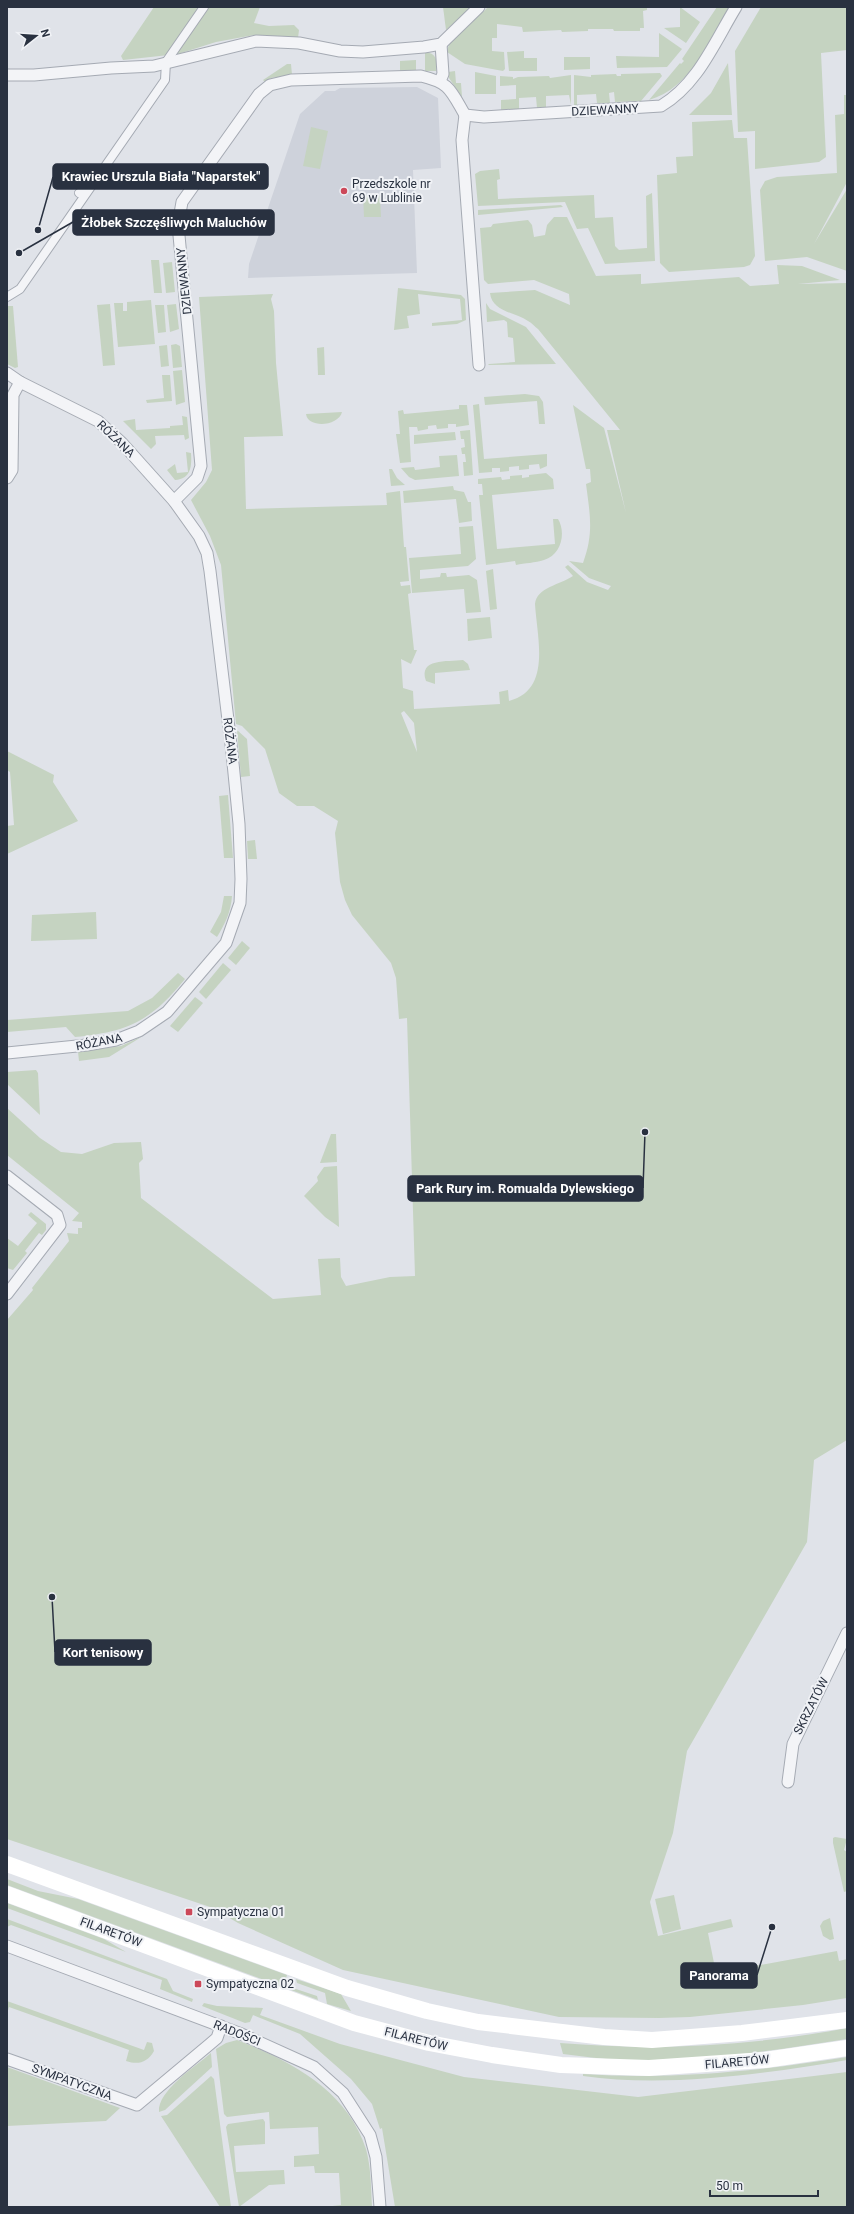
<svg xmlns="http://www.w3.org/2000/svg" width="854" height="2214" font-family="Roboto,sans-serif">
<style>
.built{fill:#ced2db}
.green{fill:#c5d3c1;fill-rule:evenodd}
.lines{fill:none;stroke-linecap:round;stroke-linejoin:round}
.pedestrian-casing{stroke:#a5aab3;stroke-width:10}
.minor-casing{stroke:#a5aab3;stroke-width:13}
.pedestrian{stroke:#f3f4f7;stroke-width:8}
.minor{stroke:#f3f4f7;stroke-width:11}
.secondary{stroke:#fff;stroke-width:16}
.poi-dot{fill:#cc4859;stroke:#f0f2f6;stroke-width:1.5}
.labels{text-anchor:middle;stroke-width:4;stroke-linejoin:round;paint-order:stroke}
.street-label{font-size:12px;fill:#293140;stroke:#f0f2f6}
.poi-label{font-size:12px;fill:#293140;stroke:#f0f2f6;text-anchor:start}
.leader{fill:none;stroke:#293140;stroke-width:1.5}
.callout-dot{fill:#293140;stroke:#f0f2f6;stroke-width:1.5}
.callout{fill:#293140;stroke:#293140;stroke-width:1.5}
.callout-label{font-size:13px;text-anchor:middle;font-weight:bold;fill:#fff}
</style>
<rect width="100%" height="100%" fill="#e0e3e9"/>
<polygon class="built" points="417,87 438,98 441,168 413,170 417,273 248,278 249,264 300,114 325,91 335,91 340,88"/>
<g class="green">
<polygon points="154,7 260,7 254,23 269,26 294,25 299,30 298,38 254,35 216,42 178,54 123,60 121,56"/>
<polygon points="443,7 472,7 446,30"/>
<path d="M488,7h159v3l-4,1 1,17h-4v3h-26l-1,-2h-25v2l-26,1 -1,-2 -38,2 -1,-5 -25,-3v14h-5v13l12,1 1,17 -2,2 -38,-7 -18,-12c2,-18 30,-33 41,-45z"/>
<polygon points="680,7 700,22 686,43 664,28 680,27"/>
<path d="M717,7h12c-21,35 -38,81 -80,93l31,-37 1,1 3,-3 -2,-2z"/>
<polygon points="761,7 847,7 847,50 821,53 826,157 819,162 755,169 755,131 738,132 735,51"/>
<polygon points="659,33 682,49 667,67 617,68 616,56 659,57"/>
<polygon points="524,51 524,58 537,58 537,71 509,71 507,52"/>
<path d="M425,52c11,1 13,8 11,19h-11z"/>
<polygon points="564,57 590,57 590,69 564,70"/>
<polygon points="416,60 416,70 400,71 400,61"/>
<polygon points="728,63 732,115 689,115 711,93"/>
<polygon points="287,64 291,64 292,75 271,78 265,82 263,80"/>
<polygon points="455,71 456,83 461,83 462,97 449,78 448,72"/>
<polygon points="475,72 496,76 496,94 475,94"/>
<polygon points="660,73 662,76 641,101 615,102 614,92 609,93 610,103 597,103 596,94 577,95 577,105 574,105 574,75 591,77 591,75 616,74 617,76 621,76 621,74"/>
<polygon points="571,75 571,105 569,95 546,96 546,107 537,108 536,97 519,98 519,109 501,110 501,100 516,99 516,85 500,86 500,76 513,77 513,79 518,77 549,76 550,78"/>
<polygon points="844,95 847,95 847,182 814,244 847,189 847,271 807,257 765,261 760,190 765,181 777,177 837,173 835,115 844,114"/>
<polygon points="732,120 734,138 747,138 755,256 750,265 744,267 669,272 660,263 657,175 677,173 676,157 693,156 692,122"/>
<polygon points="311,127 328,131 320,169 303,166"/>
<polygon points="499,169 500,179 497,180 498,199 594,195 595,218 613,217 615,246 619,250 647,248 646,196 652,193 655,261 605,264 588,228 577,229 565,202 478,206 475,174 480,171"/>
<polygon points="363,195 380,195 381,217 364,217"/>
<polygon points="561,205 563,207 478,215 478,210"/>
<path d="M554,217h13l29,59 45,-2v10l98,-7 11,9 29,-2 -2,-19 25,1 38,14 -42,4 49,-1v1157l-33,20 -7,82 -120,209 -14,82 -23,69 8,34 73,-17 2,8 -25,6 8,40 121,-22 2,10 8,-2v39l-44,7 -113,12 -31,1 -100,-1 -216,-47 -105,-47 -25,-15 -206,-69v-519l26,-30 -1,-2 37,-47 -2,-8 11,1v-6h4v-6l-10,-1 7,-8 -72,-58v-47l33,30 21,14 21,2 32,-11 27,-1 2,17 -4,4 2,35 132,101 48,-4 -3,-36 22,-1 1,19 5,9 44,-9 25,-1 -8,-258 -8,1 -3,-41 -5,-15 -39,-48 -7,-15 -5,-18 -5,-49 3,-12 -24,-15h-17l-18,-13 -14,-44 -23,-23 -6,-2 -15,-159 -11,-29 -19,-36 15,-18 6,-12 -13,-173 74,-3 -2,5 3,12 2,52 7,73 -39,1 2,72 141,-4 -1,-12 14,-2 4,56h2l3,34 -9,1 1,4 9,-1 1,8 -3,1 6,56h3l-6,14 -10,-5 2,29 10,3 1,18 86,-5 -1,-12 9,-2 1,11c43,-11 28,-63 26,-97 2,-17 25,-19 38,-28l-8,-9 3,-2 19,17 21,8 3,-4 -22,-8 -20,-17 14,2c11,-30 7,-48 3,-79l5,-2 -1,-13h-4l-13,-64 31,23 22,85 -19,-83h13l-82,-101c-3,-2 -6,-6 -10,-8 -13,-9 -36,-9 -38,-28l45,-3 35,15 -1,-11 -35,-14 -46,4 -4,-4 -4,-52 11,-1 2,-3 35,-4 4,5 2,12 11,-2 2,-10zM404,711l10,12 3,29 -16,-39z"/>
<polygon points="151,260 159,260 162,293 154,293"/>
<polygon points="172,262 175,292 166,293 163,263"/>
<polygon points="398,288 461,295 465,299 466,320 457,324 432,326 432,323 462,320 460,299 418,294 420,314 407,316 409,328 394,330"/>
<polygon points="151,300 155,344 118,347 114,303 123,303 123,311 127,311 127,302"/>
<polygon points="486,303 490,309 526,327 556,364 488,365 489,364 515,362 513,338 508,337 507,322 504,320 487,322"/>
<polygon points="110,304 115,365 103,366 97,305"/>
<polygon points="176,304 179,329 170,332 167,305"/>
<polygon points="155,305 164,305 166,332 158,333"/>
<polygon points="7,306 13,306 18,367 15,368 7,364"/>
<polygon points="176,344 180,346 182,367 173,368 171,345"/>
<polygon points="167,345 169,366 161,367 159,346"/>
<polygon points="324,347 325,375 318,375 317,348"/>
<polygon points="182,370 185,402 176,405 173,371"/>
<polygon points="162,375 170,375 172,401 147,403 146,400 164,398"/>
<polygon points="525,394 539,396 543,402 545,424 539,424 537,401 485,405 484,397"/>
<polygon points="479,404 484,459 547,454 547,466 540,469 539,464 529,465 529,469 519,470 519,466 509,467 509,471 500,472 500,468 492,468 492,472 479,473 473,405"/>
<polygon points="459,405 467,405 469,425 456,427 456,424 448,424 448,428 437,429 436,425 428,426 428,429 418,431 417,427 409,427 411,462 400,463 396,434 400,434 398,411 403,410 404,414 459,409"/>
<path d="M342,412c-3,14 -34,17 -36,2z"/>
<polygon points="182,416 187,417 189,438 185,440 184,435 155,436 156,444 151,449 123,421 135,419 136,430 170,428 170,426 183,425"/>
<polygon points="470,430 473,475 464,476 463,462 466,462 465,454 462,454 461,448 465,447 464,439 461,439 460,431"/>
<polygon points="455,432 456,440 414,444 414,435"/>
<path d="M186,452l5,1c1,13 0,26 -16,27l-8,-10 8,-6 2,9 11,-1z"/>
<polygon points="457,455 459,476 415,480 409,477 401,468 414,467 415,470 440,467 439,456"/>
<polygon points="389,469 392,469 397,478 405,485 391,486"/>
<path d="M546,473l7,6 1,10 -62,6 5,54 58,-5 -2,-25h5c8,13 4,36 -14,41 -9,3 -19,3 -28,5l-1,-4 -29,4 -7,-70h4l-1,-11h-4v-5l23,-2 1,3 8,-1v-3l12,-1v3l7,-1v-2z"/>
<polygon points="453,486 454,490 464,492 468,502 471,502 472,521 459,523 456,499 404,503 403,491"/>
<polygon points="473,526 476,559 468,566 420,570 420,579 440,577 441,573 446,573 447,577 469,575 477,580 481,612 466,613 464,589 412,593 409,558 461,554 459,527"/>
<polygon points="493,569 497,609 490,610 486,571"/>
<polygon points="490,617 492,638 468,641 467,619"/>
<path d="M463,660l5,4 2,6 -35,3v11l-9,-3c-8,-23 21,-19 37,-21z"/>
<polygon points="237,730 247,739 250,776 241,777"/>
<polygon points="7,751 54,775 53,782 78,821 7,854 7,826 14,825 10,772 7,770"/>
<polygon points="228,795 233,858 224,858 219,796"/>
<polygon points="255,840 257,859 248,859 247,841"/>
<path d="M224,896h8c-1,16 -7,28 -15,41l-7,-5 11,-20z"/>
<polygon points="96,912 97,939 31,941 32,915"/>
<polygon points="242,941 250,948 236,965 228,958"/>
<polygon points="223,963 231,970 206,999 199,992"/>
<path d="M178,973l7,6c-34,42 -57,53 -110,58l-9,-10 -59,5v-12l121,-9 24,-13z"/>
<polygon points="195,997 203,1003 178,1032 170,1026"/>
<polygon points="143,1036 109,1057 79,1061 78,1052 121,1046"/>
<polygon points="36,1070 38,1073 40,1115 7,1084 7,1072"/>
<polygon points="331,1134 336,1134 337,1162 320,1163"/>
<polygon points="337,1166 339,1227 325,1217 304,1196 318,1181 317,1177 324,1167"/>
<polygon points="31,1212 46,1224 46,1230 42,1235 39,1233 25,1251 27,1253 13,1270 7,1268 7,1238 18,1246 37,1223 28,1215"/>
<polygon points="835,1837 847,1839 844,1850 847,1852 847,1891 844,1892 833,1843 833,1838"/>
<polygon points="7,1879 38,1891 78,1899 287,1975 285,1982 287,1986 317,1996 318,2000 7,1885"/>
<polygon points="674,1895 681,1929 663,1934 655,1899"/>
<polygon points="7,1903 104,1939 126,1952 7,1908"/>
<polygon points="830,1918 834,1939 830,1940 823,1936 820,1926 823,1921"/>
<polygon points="7,1919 167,1979 173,1991 193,1999 192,2002 160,1989 162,1980 11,1925 7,1927"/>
<polygon points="296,1979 341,1994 351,2011 327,2004 325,1993 297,1983"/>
<path d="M7,2001l137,49 3,-8 5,1 2,8c-7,12 -16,14 -28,10l3,-11 -120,-43 -2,7z"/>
<polygon points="204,2003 217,2006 263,2008 260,2015 340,2044 464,2077 638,2097 847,2072 847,2207 395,2207 382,2128 380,2129 372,2104 351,2079 300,2034 253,2015 250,2022 245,2023 202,2006"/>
<path d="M847,2028v11c-74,12 -151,23 -226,21 -20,-1 -39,-4 -58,-6l-3,-11c96,8 192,3 287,-15z"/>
<path d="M237,2040c54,21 110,50 129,109 5,18 5,39 6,58h-48l17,-2 -2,-32h-24l-1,-7 -20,1v-11l25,-2 -1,-27 -48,2 -1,-17 -42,5 -3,-3 -8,-65 10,-6z"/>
<path d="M211,2053l1,14 -47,43 -6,2c-2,-21 37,-46 52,-59z"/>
<path d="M847,2057v3c-82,14 -182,28 -264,16v-2c88,6 177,-3 264,-17z"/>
<polygon points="7,2067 120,2108 106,2121 7,2126"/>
<polygon points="211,2076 214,2079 231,2207 220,2207 161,2116 167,2115"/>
<polygon points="263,2119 265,2122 265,2144 234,2146 236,2172 284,2170 285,2184 269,2185 239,2207 226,2127 228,2124"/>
</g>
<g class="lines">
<defs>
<g id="pedestrian">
<polyline points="79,193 92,184"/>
<polyline points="7,297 20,289 165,80 166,62 204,7"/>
</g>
<g id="minor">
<polyline points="7,75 34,75 111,68 154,66 256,41 299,43 340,51 363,52 424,47 441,44 479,7"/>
<polyline points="440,81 443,74 441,44"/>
<path d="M465,115l19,2 177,-11c37,-22 53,-63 75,-99"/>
<polyline points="465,115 462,140 479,365"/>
<polyline points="7,373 20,382 98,421 122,443 174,501 199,536 207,553 210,571 232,753 239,824 241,879 240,903 226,943 167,1012 139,1031 116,1040 87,1045 7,1053"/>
<polyline points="7,478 12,470 13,395 20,382"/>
<path d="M174,501l23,-23 4,-12 -23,-241 4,-23 77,-108 11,-9 21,-5 130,-4c29,7 29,13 44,39"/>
<polyline points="7,1176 57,1215 60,1225 7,1294"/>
<polyline points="788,1782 793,1744 847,1633"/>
<polyline points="7,1946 239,2033 314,2067 343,2093 370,2135 376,2157 380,2207"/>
<polyline points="7,2059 137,2105 210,2044 217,2038 221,2026"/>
</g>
</defs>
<use href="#pedestrian" class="pedestrian-casing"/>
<use href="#minor" class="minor-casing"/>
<use href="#pedestrian" class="pedestrian"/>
<use href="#minor" class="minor"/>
<g class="secondary">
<polyline points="7,1864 347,1988 427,2011 478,2022 604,2037 652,2040 742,2033 847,2020"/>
<polyline points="7,1894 354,2023 429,2043 492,2055 561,2065 649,2068 765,2060 847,2048"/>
</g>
</g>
<g class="poi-dot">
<circle cx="344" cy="191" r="4"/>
<rect x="185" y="1908" width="8" height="8" rx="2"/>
<rect x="194" y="1980" width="8" height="8" rx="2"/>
</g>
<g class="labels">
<g class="street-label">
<text transform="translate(605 110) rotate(-3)" y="4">DZIEWANNY</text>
<text transform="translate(184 281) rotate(-96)" y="4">DZIEWANNY</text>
<text transform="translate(116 439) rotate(44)" y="4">RÓŻANA</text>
<text transform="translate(230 741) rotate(83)" y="4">RÓŻANA</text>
<text transform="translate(99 1042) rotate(-11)" y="4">RÓŻANA</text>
<text transform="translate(811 1706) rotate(-63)" y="4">SKRZATÓW</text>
<text transform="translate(111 1932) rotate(20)" y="4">FILARETÓW</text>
<text transform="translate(237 2033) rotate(22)" y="4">RADOŚCI</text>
<text transform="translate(416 2039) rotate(14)" y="4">FILARETÓW</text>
<text transform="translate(737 2062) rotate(-5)" y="4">FILARETÓW</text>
<text transform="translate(72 2082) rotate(20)" y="4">SYMPATYCZNA</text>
</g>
<g class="poi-label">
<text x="352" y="188">Przedszkole nr<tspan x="352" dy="14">69 w Lublinie</tspan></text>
<text x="197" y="1916">Sympatyczna 01</text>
<text x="206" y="1988">Sympatyczna 02</text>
</g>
</g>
<path class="leader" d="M38 230L53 177M19 253L73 222M645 1132L643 1188M52 1597L55 1652M772 1927L757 1975"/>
<g class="callout-dot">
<circle cx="38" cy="230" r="4"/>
<circle cx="19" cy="253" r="4"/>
<circle cx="645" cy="1132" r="4"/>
<circle cx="52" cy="1597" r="4"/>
<circle cx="772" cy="1927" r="4"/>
</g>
<g class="callout">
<rect x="53" y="164" width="215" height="25" rx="4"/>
<rect x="73" y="210" width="201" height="25" rx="4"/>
<rect x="408" y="1176" width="235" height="25" rx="4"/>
<rect x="55" y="1640" width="96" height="25" rx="4"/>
<rect x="681" y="1963" width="76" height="25" rx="4"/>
</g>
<g class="callout-label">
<text x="161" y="181">Krawiec Urszula Biała "Naparstek"</text>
<text x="174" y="227">Żłobek Szczęśliwych Maluchów</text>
<text x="525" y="1193">Park Rury im. Romualda Dylewskiego</text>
<text x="103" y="1657">Kort tenisowy</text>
<text x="719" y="1980">Panorama</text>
</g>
<rect width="854" height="2214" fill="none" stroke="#293140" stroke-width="16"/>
<g transform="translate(36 36) rotate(73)" stroke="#f0f2f6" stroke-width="3" paint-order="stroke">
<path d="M0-3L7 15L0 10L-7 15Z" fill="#293140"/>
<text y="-6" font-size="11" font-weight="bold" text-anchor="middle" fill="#293140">N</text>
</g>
<path d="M710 2190v6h108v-6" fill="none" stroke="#293140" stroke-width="2"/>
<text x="716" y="2190" font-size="12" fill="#293140" stroke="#f0f2f6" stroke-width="3" paint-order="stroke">50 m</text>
</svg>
